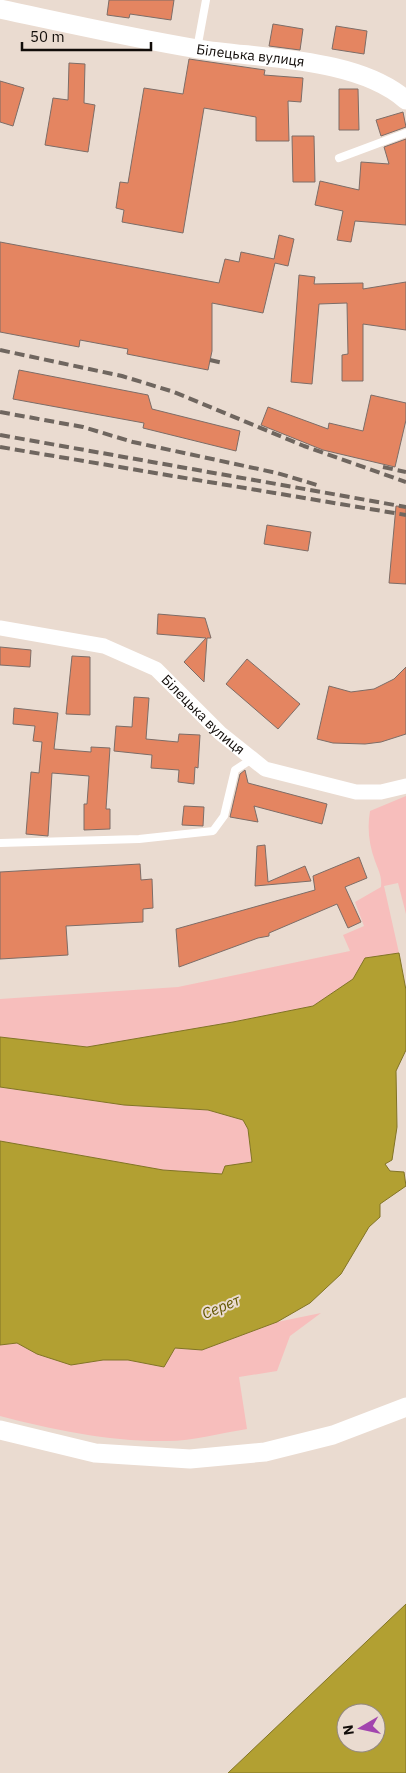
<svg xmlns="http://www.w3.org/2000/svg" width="406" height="1773" font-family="'IBM Plex Sans',sans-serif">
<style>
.green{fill:#f7bebc}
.water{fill:#b2a032;stroke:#827426;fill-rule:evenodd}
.building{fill:#e48561;stroke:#7d6d67}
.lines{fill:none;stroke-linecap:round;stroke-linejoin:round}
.service{stroke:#fff;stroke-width:8}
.minor{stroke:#fff;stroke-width:15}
.tertiary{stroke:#fff;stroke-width:19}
.rail{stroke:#6f665f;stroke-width:4;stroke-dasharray:10 5;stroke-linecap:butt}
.labels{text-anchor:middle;stroke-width:4;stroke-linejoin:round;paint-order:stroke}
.street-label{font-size:14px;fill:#110c09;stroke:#eadbd0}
.water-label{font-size:15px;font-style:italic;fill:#625600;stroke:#eadbd0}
</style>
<rect width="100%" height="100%" fill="#eadbd0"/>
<g class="green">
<path d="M406,796v118l-8,-31 -14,3 15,67 -33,5 -13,21 -40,27 -80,16 -146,25 -87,-10v-38l178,-12 172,-36 -7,-16 21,-9 -9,-24 26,-15c1,-11 -2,-15 -6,-26 -6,-16 -8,-33 -5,-50z"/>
<polygon points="0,1087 124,1105 208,1110 243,1120 248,1129 252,1163 225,1166 222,1174 163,1170 0,1141"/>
<path d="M321,1313l-31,23 -13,35 -38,6 8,52c-26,4 -54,12 -80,12 -55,1 -114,-11 -167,-25v-71l17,-2 20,11 34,11 32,-5h25l35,7 12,-19 27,2 75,-28z"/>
</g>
<g class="water">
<polygon points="399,953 406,990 406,1050 396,1071 397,1127 392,1160 385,1164 390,1171 404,1172 406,1186 380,1204 380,1217 369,1227 341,1274 310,1303 277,1322 202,1350 175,1348 164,1367 128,1360 103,1360 71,1365 37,1354 17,1343 0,1345 0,1141 163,1170 222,1174 225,1166 252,1162 248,1129 243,1120 208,1110 124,1105 0,1087 0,1037 87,1047 233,1022 313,1006 353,979 365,958"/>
<path d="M406,1604v169h-178zM346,1713h30v30h-30z"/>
</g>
<g class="building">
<polygon points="109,0 174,0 171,20 130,14 129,18 107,15"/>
<polygon points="273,24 303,29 300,50 269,46"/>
<polygon points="336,26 367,31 364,54 332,49"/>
<polygon points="189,59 265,70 264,75 303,78 301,102 288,101 289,141 256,141 256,117 204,108 183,233 122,222 124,210 116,208 120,182 128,183 144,88 183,94"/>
<polygon points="69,63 85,64 84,103 95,105 88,152 45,145 53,98 68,100"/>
<polygon points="0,81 24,88 13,126 0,122"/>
<polygon points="339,89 358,89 359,130 339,130"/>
<polygon points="403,112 406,127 381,136 376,120"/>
<polygon points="292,136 314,136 315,182 293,182"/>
<polygon points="406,139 406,225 355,221 351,242 337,240 343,211 315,205 320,181 359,190 361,162 389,164 384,147"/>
<polygon points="279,235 294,239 288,266 275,263 263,313 212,303 212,351 208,370 127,354 128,349 80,340 79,347 0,332 0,242 219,283 225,259 239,262 241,252 274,259"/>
<polygon points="299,275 315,277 314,284 363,283 363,289 406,282 406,330 363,324 363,381 342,381 342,355 348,354 347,303 319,304 312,384 291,382"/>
<polygon points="19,370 148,395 152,409 240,431 236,451 143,428 144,423 13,399"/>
<polygon points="371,395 406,403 406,420 395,467 323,450 261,425 268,407 328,429 329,423 363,431"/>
<polygon points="396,506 406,507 406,584 389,583"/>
<polygon points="267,525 311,532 308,551 264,544"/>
<polygon points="158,614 205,618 211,638 207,638 204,682 184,662 206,638 157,634"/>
<polygon points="0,647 31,650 30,667 0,665"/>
<polygon points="72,656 90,657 90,715 66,714"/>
<polygon points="247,659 300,704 278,729 226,684"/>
<polygon points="406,667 406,734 381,742 365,744 333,743 317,739 329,686 351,692 374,689 394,679"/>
<polygon points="134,697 149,698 146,739 178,742 179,734 200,735 198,768 195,767 194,784 178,782 179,770 151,768 152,755 114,751 116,726 132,727"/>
<polygon points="14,708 58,713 54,749 91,752 91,747 110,748 106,809 110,809 110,829 84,830 84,804 87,804 89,776 52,773 48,836 26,834 31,772 39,773 42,742 33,741 35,726 13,724"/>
<polygon points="245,770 248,783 327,804 322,824 254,806 258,822 230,817 240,774"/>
<polygon points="184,806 204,807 203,826 182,825"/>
<polygon points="265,845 268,882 305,866 311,881 255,886 257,846"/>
<polygon points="359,857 367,878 345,887 361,922 348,928 337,904 269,933 269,936 258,938 179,967 176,929 315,890 313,876"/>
<polygon points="140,864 141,880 152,879 153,908 143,909 143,922 66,926 68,955 0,959 0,872"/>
</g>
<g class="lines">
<g class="service">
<polyline points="197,49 206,0"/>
<polyline points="339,158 406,133"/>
<polyline points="0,843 139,839 213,831 224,816 235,770 252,759"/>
</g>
<path class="minor" id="s1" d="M0,628l104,18 52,23 64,64 45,36 91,23h25l25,-6"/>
<g class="tertiary">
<path id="s2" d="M0,9c66,14 132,29 198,40 63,10 159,8 208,51"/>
<polyline points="0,1430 95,1453 190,1459 265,1452 333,1435 406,1407"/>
</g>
<g class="rail">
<polyline points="0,350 122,376 174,392 304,446 406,482"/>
<polyline points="210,360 223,363"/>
<polyline points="0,412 83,427 133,442 277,473 317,485"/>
<polyline points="0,435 406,507"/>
<polyline points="0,447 406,515"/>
<polyline points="383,467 406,472"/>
</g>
</g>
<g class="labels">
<g class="street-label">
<text dy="5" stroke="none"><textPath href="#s2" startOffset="255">Білецька вулиця</textPath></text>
<text dy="5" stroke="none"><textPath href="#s1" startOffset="228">Білецька вулиця</textPath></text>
</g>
<g class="water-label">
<text transform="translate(221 1307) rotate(-23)" y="5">Серет</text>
</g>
</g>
<g transform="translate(361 1728) rotate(261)"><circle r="24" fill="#eadbd0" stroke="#938880"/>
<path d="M0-4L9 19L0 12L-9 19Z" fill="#a245ae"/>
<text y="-8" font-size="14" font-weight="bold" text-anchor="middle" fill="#110c09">N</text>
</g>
<path d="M22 42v8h129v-8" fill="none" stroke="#110c09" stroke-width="2.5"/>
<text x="30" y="42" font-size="15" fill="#110c09" stroke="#eadbd0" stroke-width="4" paint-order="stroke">50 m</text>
</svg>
